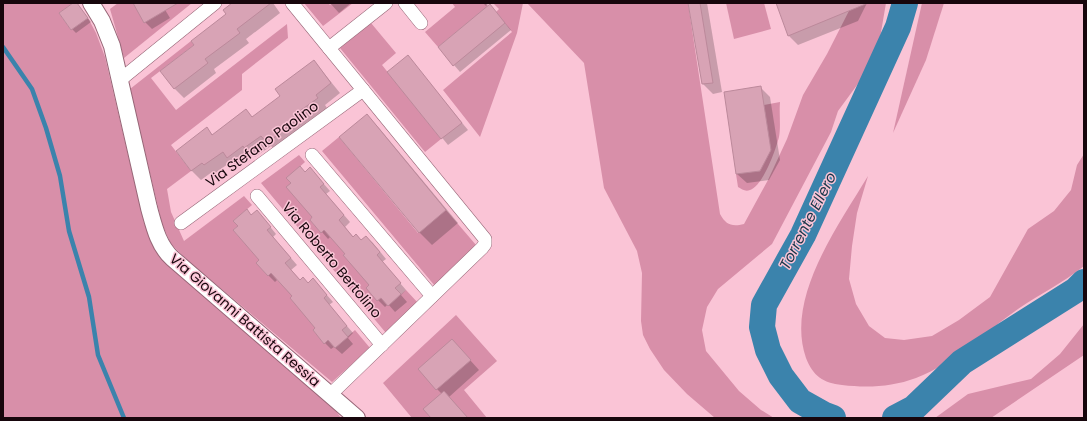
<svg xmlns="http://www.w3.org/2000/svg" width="1087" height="421" font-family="Poppins,sans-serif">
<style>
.green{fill:#d88fa9}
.shadow{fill:#0003}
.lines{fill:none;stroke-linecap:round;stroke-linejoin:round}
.stream{stroke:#3b83ac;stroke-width:4.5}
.river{stroke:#3b83ac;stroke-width:26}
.building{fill:#d8a3b5;stroke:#bc899b}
.minor-casing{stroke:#976677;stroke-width:14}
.tertiary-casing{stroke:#976677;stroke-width:18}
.minor{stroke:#fff;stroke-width:13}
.tertiary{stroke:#fff;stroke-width:16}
.labels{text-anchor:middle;stroke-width:3;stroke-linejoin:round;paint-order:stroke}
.street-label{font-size:14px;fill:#17060c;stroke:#fac4d6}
.water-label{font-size:15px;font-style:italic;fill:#153548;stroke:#fac4d6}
</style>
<rect width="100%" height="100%" fill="#fac4d6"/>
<g class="green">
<polygon points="3,3 73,3 59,13 71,30 88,18 96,33 105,57 144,223 156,250 163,260 333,407 341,418 3,418"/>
<polygon points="118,3 192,3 124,58 110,9"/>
<polygon points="304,3 328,3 330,5 332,3 353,3 323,26"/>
<polygon points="452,3 485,3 488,6 438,47 425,32 455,7"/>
<polygon points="493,3 523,3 517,33 480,137 443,90 512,32 496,12 499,9"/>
<path d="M527,3h161l32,211c6,11 12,13 24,10l24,-44 19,-41 16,-44 24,-41 26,-51h33l-6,35 -20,43 -22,30 -7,21 -59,112 -54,45 -11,18 -5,23 4,21 33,40 22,19 13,8h-59l-28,-24 -23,-24 -14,-21 -7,-14 -2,-14 1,-48 -5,-22 -33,-63 -20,-125z"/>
<polygon points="726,3 764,3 771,29 734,39"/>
<polygon points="922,3 944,3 926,60 893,133"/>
<polygon points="371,23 396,53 382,65 441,139 425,152 340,48"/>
<polygon points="287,24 288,38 242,74 242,90 171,145 191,171 167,189 171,212 184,241 244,196 252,205 233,221 238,226 233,230 260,259 257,263 268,276 271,273 278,281 291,270 300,280 294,294 290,298 317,327 313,330 324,343 328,340 335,348 355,330 370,348 332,382 186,259 171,244 162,224 130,89 191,41 194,45 151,78 176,110"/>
<path d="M780,102c-1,11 1,24 -1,35 -3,12 -16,49 -29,53 -5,2 -8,-1 -12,-3l-2,-13 24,-3 4,-66z"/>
<polygon points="339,137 418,233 446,210 476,245 435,286 322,151"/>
<path d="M1084,154v112c-21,17 -44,28 -66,43 -33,23 -63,54 -102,69 -24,9 -49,10 -74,7 -19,-2 -29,-9 -36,-27 -21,-60 32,-132 62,-182l-11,37 -5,33 -3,33 7,25 13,22 16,12 19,2 28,-4 27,-16 31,-23 38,-68 26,-18 17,-21 6,-25z"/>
<polygon points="299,155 305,162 287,178 313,216 310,220 321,233 324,230 344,227 353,237 347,251 343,255 370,284 377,301 381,298 388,306 406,290 418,303 386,333 261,183"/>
<polygon points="456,315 497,361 464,390 487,418 412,418 383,383"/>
<polygon points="1084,324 1084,355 991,418 935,418 968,394 1031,379 1060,354"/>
</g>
<g class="shadow">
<polygon points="76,3 91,22 76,33 70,27"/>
<polygon points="134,3 161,3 170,18 152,29 145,22"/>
<polygon points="234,3 273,3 280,13 246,39 249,43 214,69 216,73 184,98 174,88 195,45 227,15"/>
<polygon points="330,3 351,3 339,13"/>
<polygon points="483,3 489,3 486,6"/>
<polygon points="689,3 707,3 722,92 713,94 703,84"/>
<polygon points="777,3 867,3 858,21 798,45 789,36"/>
<polygon points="496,12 511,30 460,72 454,65"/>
<polygon points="408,57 468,130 448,145 389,72"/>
<polygon points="314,61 340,93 325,105 327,108 306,123 309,128 277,152 271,146 255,157 253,155 237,167 232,161 214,174 212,172 201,180 192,171 177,151 207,129 213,135 246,110 253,118 282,96"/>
<polygon points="760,87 770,97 780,160 769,180 747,183 737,174"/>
<polygon points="367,115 379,128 458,223 432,245 419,232"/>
<polygon points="305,173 316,175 330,191 326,194 350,222 345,227 354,238 361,241 366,237 373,243 386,259 382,262 406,290 401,295 407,302 395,312 388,304 385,307 378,300 370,285 331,236 328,239 322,232 314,217"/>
<polygon points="252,216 263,218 276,234 273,237 297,265 291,270 300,281 319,286 333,302 329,305 353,333 348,338 353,344 342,354 334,347 331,349 325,343 317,328 278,279 275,282 268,275 261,260"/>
<polygon points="452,340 479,370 449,397 468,418 432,418 442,394 437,389"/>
</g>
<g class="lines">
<polyline class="stream" points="3,47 32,89 46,128 60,176 69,231 89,297 98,355 124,418"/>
<g class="river">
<polyline points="833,418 825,415 800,401 781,376 768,350 762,327 764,305 803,235 898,27 905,3"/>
<polyline points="895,418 914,408 962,362 1076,290 1084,282"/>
</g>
</g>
<g class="building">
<polygon points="73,3 77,3 88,18 71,30 59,13"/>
<polygon points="133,3 178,3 144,23"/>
<polygon points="232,3 271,3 237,29 240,33 205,59 208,63 174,89 160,71 194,45 191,41 226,14 223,10"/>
<polygon points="688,3 700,3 713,83 702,84"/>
<polygon points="776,3 868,3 788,36"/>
<polygon points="490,4 505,23 453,66 438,47"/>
<polygon points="408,55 462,123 441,139 387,72"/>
<polygon points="314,60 331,83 316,95 318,98 297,113 300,117 267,143 261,136 244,148 243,146 227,158 223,152 204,165 202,163 191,171 176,151 207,127 212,135 246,109 252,117 280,96 275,89"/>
<polygon points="761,86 771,150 760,171 736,174 724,92"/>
<polygon points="367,114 446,210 419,233 339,137"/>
<polygon points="300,166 305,172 310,167 324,184 320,187 344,215 339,220 353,237 356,234 361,240 366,236 380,252 377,255 401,283 395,288 401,294 388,306 381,298 377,301 366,288 369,285 343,255 345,254 324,230 321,233 310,220 312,217 286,187 291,183 286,178"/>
<polygon points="247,209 251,215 257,210 271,227 267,230 291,258 285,263 300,280 303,277 308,283 313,278 327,295 324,298 347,326 342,330 348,337 335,348 328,340 324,344 313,330 315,328 290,298 292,296 271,273 268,276 256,263 259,260 233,230 238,226 233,221"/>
<polygon points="452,339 471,360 436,390 418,369"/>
<polygon points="444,391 468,418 431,418 423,409"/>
</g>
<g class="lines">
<defs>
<g id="minor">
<polyline points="292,3 485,239 485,244 482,248 331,394"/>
<polyline points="405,3 421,23"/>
<polyline points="329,48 386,3"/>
<polyline points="120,80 215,3"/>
<polyline points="312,155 432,296"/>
<polyline points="257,196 382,345"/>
<polyline points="181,223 363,90"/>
</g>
<path id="tertiary" d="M91,3l11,18 10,25 37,162c5,18 9,37 23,50l185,160"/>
</defs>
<use href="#minor" class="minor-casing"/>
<use href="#tertiary" class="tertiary-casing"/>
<use href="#minor" class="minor"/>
<use href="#tertiary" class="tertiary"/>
</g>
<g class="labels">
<g class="street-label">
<text transform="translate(262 144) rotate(-36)" y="5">Via Stefano Paolino</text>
<text transform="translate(332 260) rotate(50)" y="5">Via Roberto Bertolino</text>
<text transform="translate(245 320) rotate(41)" y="5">Via Giovanni Battista Ressia</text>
</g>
<g class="water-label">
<text transform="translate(808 221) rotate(-63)" y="5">Torrente Ellero</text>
</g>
</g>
<rect width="1087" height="421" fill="none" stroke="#17060c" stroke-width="8"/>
</svg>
